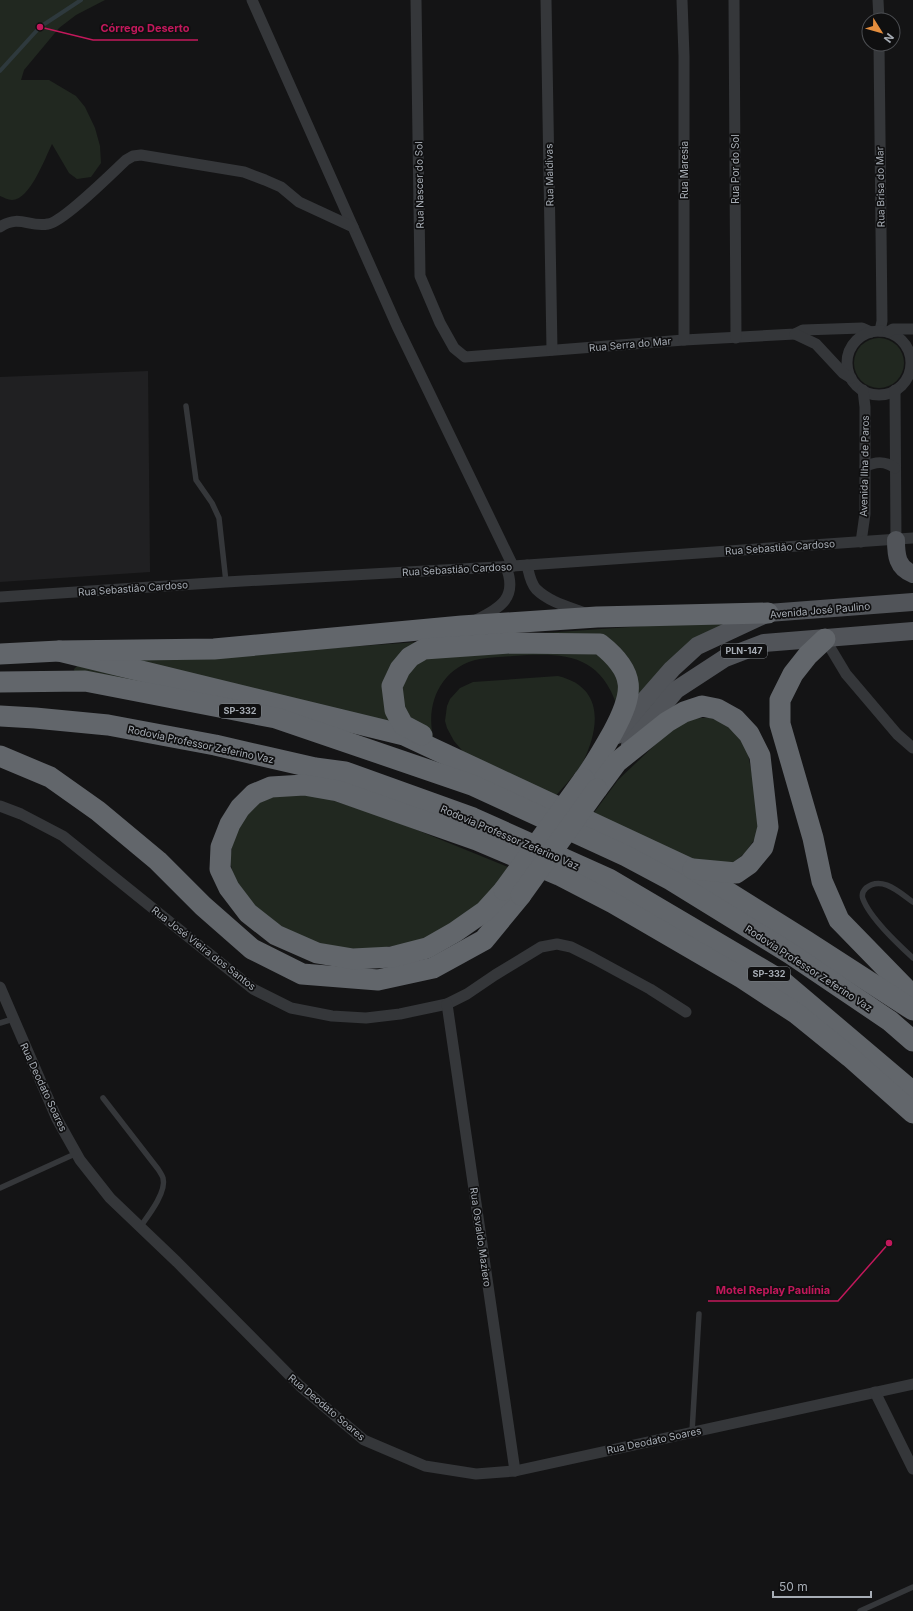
<svg xmlns="http://www.w3.org/2000/svg" width="913" height="1611" font-family="Inter,sans-serif">
<style>
.built{fill:#202022}
.green{fill:#212820}
.lines{fill:none;stroke-linecap:round;stroke-linejoin:round}
.stream{stroke:#2e393d;stroke-width:4}
.service{stroke:#35373a;stroke-width:5.5}
.minor{stroke:#35373a;stroke-width:11}
.primary{stroke:#515459;stroke-width:18}
.motorway{stroke:#62666b;stroke-width:21}
.motorway-bridge{stroke:#62666b;stroke-width:21}
.labels{text-anchor:middle;stroke-width:3.5;stroke-linejoin:round;paint-order:stroke}
.shield{fill:#0f0f10;stroke:#797e84;stroke-width:1}
.shield-label{font-size:9px;font-weight:bold;fill:#a7adb5}
.street-label{font-size:10px;fill:#a7adb5;stroke:#0f0f10}
.leader{fill:none;stroke:#c2185b;stroke-width:1.5}
.callout-dot{fill:#c2185b;stroke:#0f0f10;stroke-width:1.5}
.callout-label{font-size:11px;text-anchor:middle;font-weight:bold;fill:#c2185b;stroke:#0f0f10;stroke-width:3.5;stroke-linejoin:round;paint-order:stroke}
</style>
<rect width="100%" height="100%" fill="#141415"/>
<polygon class="built" points="148,371 150,572 0,582 0,377"/>
<g class="green">
<path d="M0,0h105l-29,15 -17,13 -35,42 -3,10h28l27,16 9,11 10,21 5,18 1,17 -10,14 -14,2 -8,-6 -17,-29c-7,14 -22,56 -40,56 -4,0 -9,-3 -12,-4z"/>
<circle cx="879" cy="363" r="25"/>
<path d="M730,620l-96,84 -17,2c-18,-54 -56,-53 -104,-50 -11,1 -22,1 -33,3 -39,7 -56,46 -46,81l-151,-30 -208,-36 -1,-5 6,-6 181,-10z"/>
<path d="M558,676c46,11 42,51 25,86 -6,11 -20,25 -29,36l-81,-35 -19,-22 -7,-13 -2,-7 2,-15 3,-7 10,-11 13,-6z"/>
<polygon points="701,718 710,718 727,724 746,743 760,817 756,837 745,853 730,865 712,870 590,818 618,780 675,726 692,719"/>
<polygon points="297,789 390,819 508,867 499,883 475,910 421,942 357,951 303,940 263,916 235,884 230,861 233,839 249,810 266,797"/>
</g>
<g class="lines">
<polyline class="stream" points="0,71 40,27 81,0"/>
<g class="service">
<polyline points="186,406 196,480 212,503 219,518 226,582"/>
<path d="M913,902c-13,-9 -31,-27 -47,-14 -3,3 -5,6 -3,11 7,19 35,45 50,59"/>
<polyline points="0,1023 13,1019"/>
<path d="M103,1098l55,71c2,3 4,6 5,9 4,14 -15,38 -23,49"/>
<polyline points="0,1188 77,1153"/>
<polyline points="692,1432 699,1314"/>
<polyline points="860,1611 913,1587"/>
</g>
<g class="minor">
<polyline points="252,0 397,326 513,566"/>
<polyline points="416,0 420,276 440,323 454,348 465,357 684,340 795,334 803,330 862,328 871,332"/>
<polyline points="546,0 552,350"/>
<polyline points="682,0 684,56 684,340"/>
<polyline points="734,0 736,338"/>
<polyline points="878,0 879,20"/>
<polyline points="879,44 882,321 880,331"/>
<path d="M0,227c20,-13 29,1 48,-3 15,-2 64,-51 78,-64l7,-4 8,-1 103,17 21,8 16,7 18,15 54,25"/>
<circle cx="879" cy="363" r="32"/>
<polyline points="888,332 893,329 913,329"/>
<polyline points="795,334 816,344 843,373 851,378"/>
<polyline points="895,390 896,540"/>
<path d="M865,467c11,-6 20,-6 30,1"/>
<polyline points="861,542 865,514 865,407 863,390"/>
<path d="M527,565c2,8 3,17 9,24 13,13 33,18 49,24"/>
<polyline points="0,597 226,582 513,566 913,538"/>
<path d="M476,620c25,-12 42,-23 30,-53"/>
<polyline points="825,639 846,674 897,734 913,748"/>
<polyline points="0,806 21,814 63,836 253,989 291,1008 332,1016 366,1018 400,1014 447,1004 467,994 495,975 541,947 557,944 571,947 593,958 650,989 686,1012"/>
<polyline points="0,987 57,1119 80,1160 110,1198 177,1262 300,1386 364,1440 425,1466 476,1474 515,1471 913,1384"/>
<polyline points="447,1004 515,1471"/>
<polyline points="875,1392 913,1469"/>
</g>
<g class="primary">
<path d="M896,540c0,15 1,28 17,34"/>
<polyline points="617,735 644,701 672,669 697,646 768,613 913,602"/>
<polyline points="630,745 676,690 725,658 764,643 913,631"/>
</g>
<g class="motorway">
<polyline points="825,639 808,655 793,674 780,700 780,724 813,838 822,881 839,920 913,996"/>
<polyline points="59,651 404,735 691,869 806,941 913,1010"/>
<polyline points="0,654 59,651 214,649 462,626 597,617 768,613"/>
<polyline points="0,682 85,681 276,718 472,785 626,856 671,880 791,954 890,1021 913,1041"/>
<polyline points="0,716 35,718 108,725 215,745 315,768 345,772 473,818 609,879 782,981 913,1092"/>
<path d="M422,735l-19,-10 -8,-15 -3,-24 8,-17 10,-12 14,-8 87,-6 89,1c37,29 34,49 13,88 -9,16 -18,32 -29,47"/>
<polyline points="0,756 50,777 98,811 158,861 203,906 252,949 302,974 378,980 433,968 484,940 521,895"/>
<polyline points="597,789 617,762 667,722 684,712 702,706 717,709 735,719 749,734 760,756 768,827 763,847 749,864 736,873 693,869"/>
<polyline points="504,890 485,911 455,932 427,948 392,957 353,959 317,953 276,935 248,913 229,888 220,869 221,847 230,824 240,808 254,794 271,787 304,785 338,791 477,840 559,875 613,903 742,978 797,1014 850,1057 913,1113"/>
</g>
<g class="motorway-bridge">
<polyline points="504,890 584,779"/>
<polyline points="521,895 597,789"/>
</g>
</g>
<g class="labels">
<g class="shield">
<rect x="721" y="644" width="46" height="14" rx="3"/>
<rect x="219" y="704" width="42" height="14" rx="3"/>
<rect x="748" y="967" width="42" height="14" rx="3"/>
</g>
<g class="shield-label">
<text x="744" y="654">PLN-147</text>
<text x="240" y="714">SP-332</text>
<text x="769" y="977">SP-332</text>
</g>
<g class="street-label">
<text transform="translate(735 169) rotate(-90)" y="4">Rua Por do Sol</text>
<text transform="translate(684 170) rotate(-90)" y="4">Rua Maresia</text>
<text transform="translate(549 175) rotate(-91)" y="4">Rua Maldivas</text>
<text transform="translate(419 185) rotate(-91)" y="4">Rua Nascer do Sol</text>
<text transform="translate(880 187) rotate(-91)" y="4">Rua Brisa do Mar</text>
<text transform="translate(630 344) rotate(-5)" y="4">Rua Serra do Mar</text>
<text transform="translate(864 466) rotate(-89)" y="4">Avenida Ilha de Paros</text>
<text transform="translate(780 547) rotate(-4)" y="4">Rua Sebastião Cardoso</text>
<text transform="translate(457 569) rotate(-3)" y="4">Rua Sebastião Cardoso</text>
<text transform="translate(133 588) rotate(-4)" y="4">Rua Sebastião Cardoso</text>
<text transform="translate(820 610) rotate(-5)" y="4">Avenida José Paulino</text>
<text transform="translate(201 744) rotate(12)" y="4">Rodovia Professor Zeferino Vaz</text>
<text transform="translate(510 837) rotate(23)" y="4">Rodovia Professor Zeferino Vaz</text>
<text transform="translate(204 948) rotate(38)" y="4">Rua José Vieira dos Santos</text>
<text transform="translate(809 968) rotate(33)" y="4">Rodovia Professor Zeferino Vaz</text>
<text transform="translate(44 1087) rotate(65)" y="4">Rua Deodato Soares</text>
<text transform="translate(481 1237) rotate(82)" y="4">Rua Osvaldo Maziero</text>
<text transform="translate(327 1407) rotate(40)" y="4">Rua Deodato Soares</text>
<text transform="translate(654 1440) rotate(-12)" y="4">Rua Deodato Soares</text>
</g>
</g>
<path class="leader" d="M40 27L93 40H198M889 1243L838 1301H708"/>
<g class="callout-dot">
<circle cx="40" cy="27" r="4"/>
<circle cx="889" cy="1243" r="4"/>
</g>
<g class="callout-label">
<text x="145" y="32">Córrego Deserto</text>
<text x="773" y="1294">Motel Replay Paulínia</text>
</g>
<g transform="translate(881 32) rotate(127)"><circle r="19" fill="#0f0f10" stroke="#4c4e52"/>
<path d="M0-3L7 15L0 10L-7 15Z" fill="#e38d3e"/>
<text y="-6" font-size="11" font-weight="bold" text-anchor="middle" fill="#a7adb5">N</text>
</g>
<path d="M773 1591v6h98v-6" fill="none" stroke="#a7adb5" stroke-width="2"/>
<text x="779" y="1591" font-size="12" fill="#a7adb5" stroke="#0f0f10" stroke-width="3" paint-order="stroke">50 m</text>
</svg>
